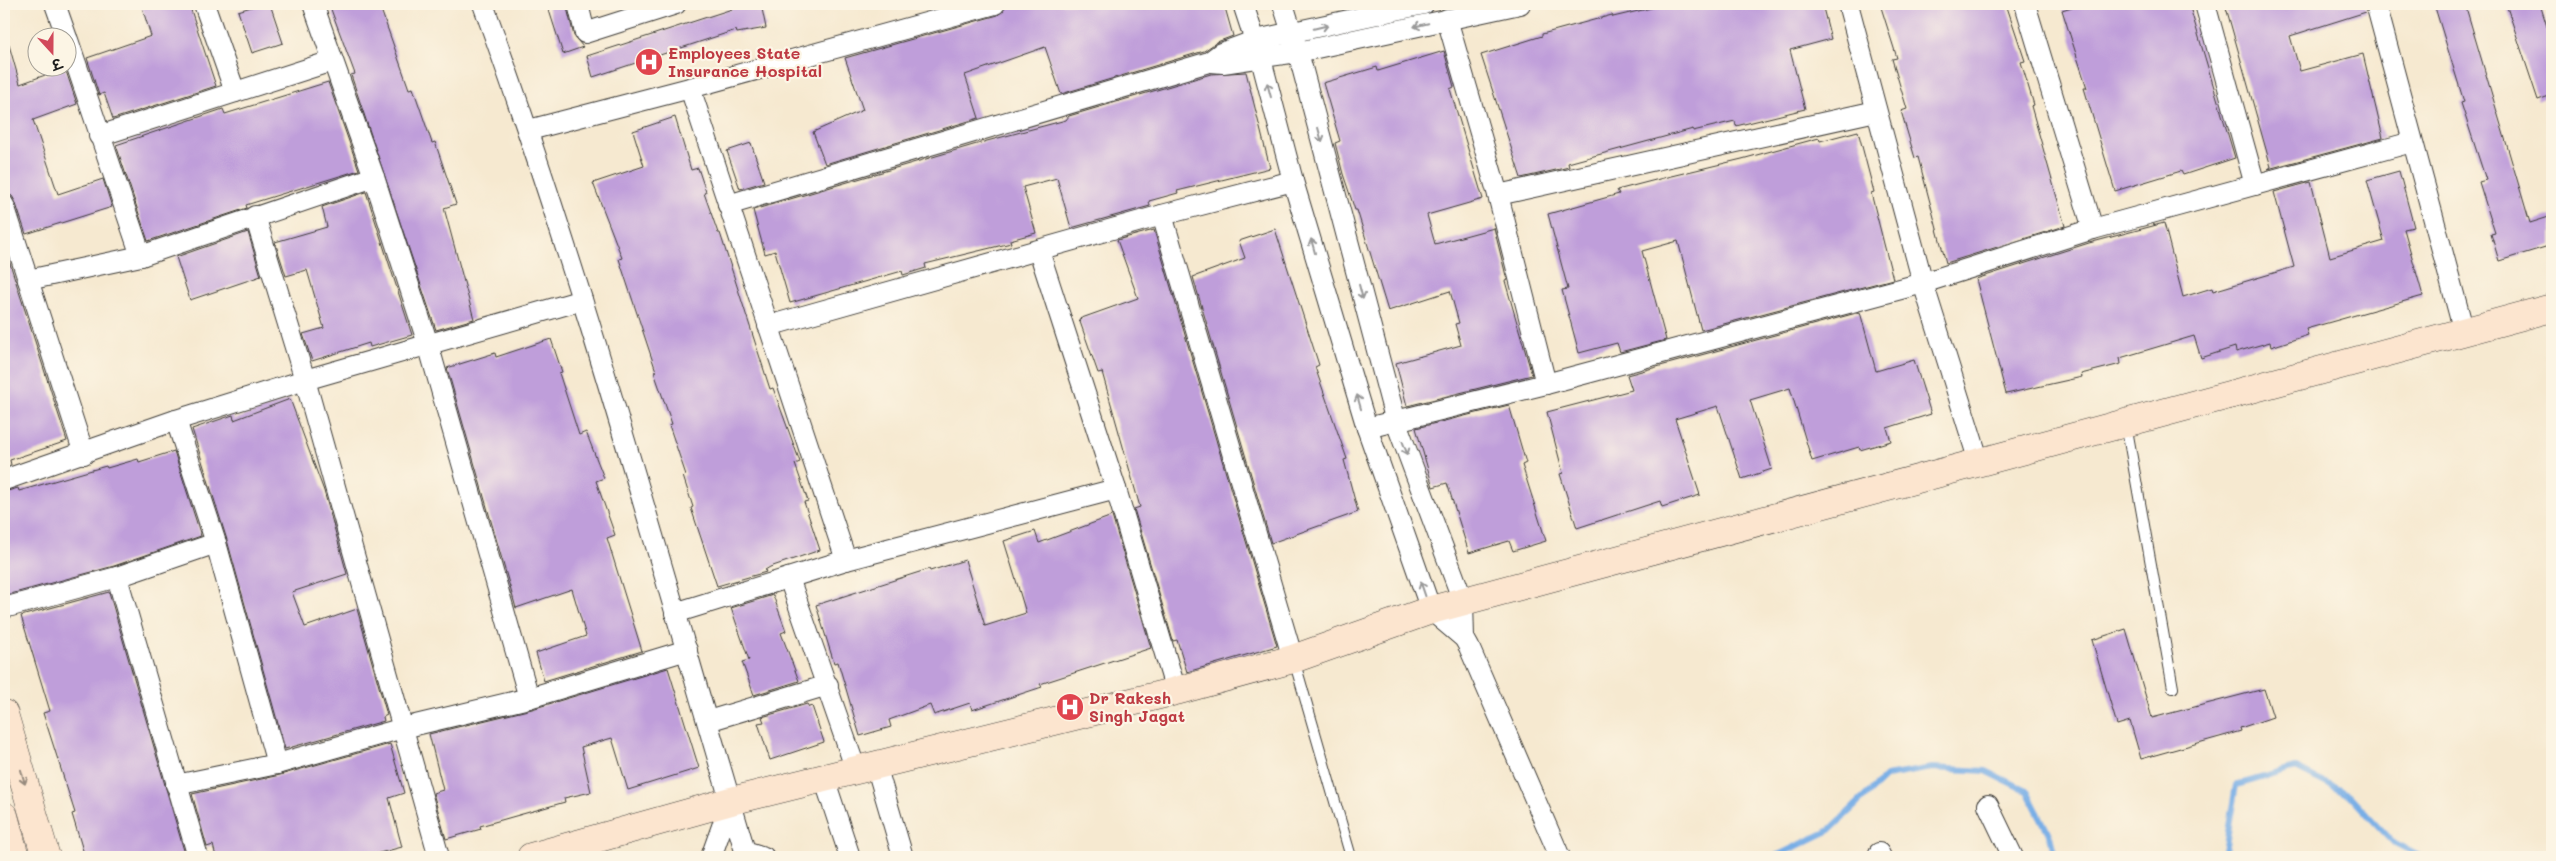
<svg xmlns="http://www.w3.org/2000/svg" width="2556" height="861" font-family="Mali,'Playpen Sans Deva',sans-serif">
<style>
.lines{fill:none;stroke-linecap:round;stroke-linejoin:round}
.stream{stroke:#78aee6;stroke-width:6}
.building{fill:#bf9eda}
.lane-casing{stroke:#3d3b37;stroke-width:12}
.street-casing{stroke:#3d3b37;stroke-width:22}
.secondary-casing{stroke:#3d3b37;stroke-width:29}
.lane{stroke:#fff;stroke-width:10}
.street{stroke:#fff;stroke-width:20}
.secondary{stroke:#fce5cf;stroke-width:28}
.oneway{stroke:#999}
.oneway2{stroke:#978b7e}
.labels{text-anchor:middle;stroke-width:4.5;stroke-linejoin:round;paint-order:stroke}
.health-label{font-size:16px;font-weight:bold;fill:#be3a42;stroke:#fcf5e5;text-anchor:start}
</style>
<rect width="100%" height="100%" fill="#fcf5e5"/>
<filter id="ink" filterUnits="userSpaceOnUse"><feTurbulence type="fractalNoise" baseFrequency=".02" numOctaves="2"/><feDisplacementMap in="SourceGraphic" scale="10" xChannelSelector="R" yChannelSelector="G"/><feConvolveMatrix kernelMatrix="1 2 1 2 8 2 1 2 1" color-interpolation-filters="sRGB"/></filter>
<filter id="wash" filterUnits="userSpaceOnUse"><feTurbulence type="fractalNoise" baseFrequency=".0096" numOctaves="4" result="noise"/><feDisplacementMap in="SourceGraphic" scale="20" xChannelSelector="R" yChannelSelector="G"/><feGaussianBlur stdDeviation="1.12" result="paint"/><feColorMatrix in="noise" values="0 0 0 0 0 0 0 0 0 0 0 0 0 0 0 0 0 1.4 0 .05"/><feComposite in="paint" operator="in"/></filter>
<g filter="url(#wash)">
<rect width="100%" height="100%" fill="#f6e9d0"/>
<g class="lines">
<g class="stream">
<polyline points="1774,857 1830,830 1886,776 1932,768 1986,771 2027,791 2050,836 2055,857"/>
<polyline points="2224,857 2236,785 2296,768 2349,795 2395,844 2421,857"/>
</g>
</g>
<g id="blocks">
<g class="building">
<polygon points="141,4 189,4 216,86 113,119 104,93 99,95 87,58 151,36"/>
<polygon points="261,4 270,4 283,43 252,53 238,11"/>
<polygon points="329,4 379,4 409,89 413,88 432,143 435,142 456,204 444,208 474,319 436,330 351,75 355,74"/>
<polygon points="547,4 566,4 574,36 583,47 563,54"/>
<polygon points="731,4 761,4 766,28 737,33 736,30 593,77 587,56 732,9"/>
<polygon points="1015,4 1224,4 1233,36 1217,42 1204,51 1061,94 1045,47 965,75 979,118 825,164 813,132 863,110 845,58 998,15 1007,6"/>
<polygon points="1668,4 1822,4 1831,39 1790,50 1805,109 1736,126 1735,121 1693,131 1693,129 1568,163 1569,167 1521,178 1481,55 1542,36 1542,34 1612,15 1613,17"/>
<polygon points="1880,4 2006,4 2025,61 2021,62 2034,105 2031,106 2065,226 1946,263 1918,157 1915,158 1901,111 1907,109 1892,59 1897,58"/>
<polygon points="2081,4 2189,4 2235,158 2183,175 2181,171 2115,191 2084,88 2087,88 2062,10"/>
<polygon points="2225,4 2364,4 2366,12 2290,36 2300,71 2363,54 2383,138 2268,169 2271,167"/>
<polygon points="2434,4 2465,4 2530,223 2552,216 2552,245 2499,261 2491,234 2495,233 2479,182 2486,180 2461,103 2464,102"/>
<polygon points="2506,4 2540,4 2552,43 2552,95 2538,100"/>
<polygon points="9,45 20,84 65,68 77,104 33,120 58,194 103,179 112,207 26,234 15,201 12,196 4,193 4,46"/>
<polygon points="1444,51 1454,87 1450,89 1483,199 1427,215 1435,244 1494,228 1507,280 1505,281 1532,375 1407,406 1396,363 1461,345 1455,324 1459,323 1450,291 1388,311 1357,210 1355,210 1343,174 1335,143 1340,141 1323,83 1377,67 1378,71"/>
<polygon points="1246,72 1270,168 1177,191 1178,193 1149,201 1150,206 1071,228 1057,178 1023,187 1036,233 1010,240 1011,243 925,264 926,268 903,275 902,271 790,303 775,251 765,254 753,210 987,141 1066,120 1069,116 1211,74"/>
<polygon points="328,82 359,170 246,205 247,208 148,241 116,145 223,109 225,114"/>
<polygon points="675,117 691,170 698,168 706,192 704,193 718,233 720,233 770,389 773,388 800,462 795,464 808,501 804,502 820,550 770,567 765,570 766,572 717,586 691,508 693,507 683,476 686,475 669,425 672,424 654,372 656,371 619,259 622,258 593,183 644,166 633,131"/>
<polygon points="1858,131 1874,192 1871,193 1893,279 1701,330 1678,241 1642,251 1666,340 1620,352 1617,343 1579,353 1562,290 1568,289 1548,214 1619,194 1617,190 1667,177 1742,159 1819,138 1820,141"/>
<polygon points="751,143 764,182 740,189 727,151"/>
<polygon points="2399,171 2414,227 2404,229 2423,296 2306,329 2308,335 2271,347 2270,342 2236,352 2235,347 2201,358 2194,336 2120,358 2121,364 2081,374 2082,377 2006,394 1976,279 2089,243 2164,223 2183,297 2212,288 2213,291 2294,267 2274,192 2311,182 2330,257 2384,241 2367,180"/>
<polygon points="366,192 412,335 370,347 369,343 312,361 303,334 324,328 307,270 286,276 275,242 327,227 322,207"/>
<polygon points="1275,229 1319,365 1315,367 1347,459 1344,460 1358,512 1271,543 1193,277 1245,258 1239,241"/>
<polygon points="1154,230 1277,646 1187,672 1177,640 1173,641 1134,509 1140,507 1102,372 1098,373 1079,319 1138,298 1117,240"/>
<polygon points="248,232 261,276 190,300 176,257"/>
<polygon points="4,245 67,441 10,460 11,465 4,468"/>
<polygon points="1860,312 1876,371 1914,360 1931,414 1887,428 1891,441 1860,450 1859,447 1812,461 1790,388 1750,400 1772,469 1742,479 1718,406 1675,419 1700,495 1662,507 1660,501 1577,528 1560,474 1563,473 1547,412 1632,390 1627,375"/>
<polygon points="551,339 562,372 559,373 579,435 586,432 604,478 596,481 615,535 607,538 642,651 544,681 536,653 586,636 572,589 516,608 447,368 495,353 496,357"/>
<polygon points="290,399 324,491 347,574 292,592 305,627 357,609 387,715 383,717 384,721 285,749 227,540 192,429 233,415 234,420"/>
<polygon points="1509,405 1526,463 1522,465 1546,541 1513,551 1509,541 1469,553 1447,483 1433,487 1416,428"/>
<polygon points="174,451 201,536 114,566 7,595 4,586 4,492 18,488 19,491 106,466 107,468 138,459 139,462"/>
<polygon points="1112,516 1151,648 1040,684 1042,687 972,710 970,703 934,715 930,705 889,720 891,727 860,736 838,662 834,663 816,605 929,569 930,571 965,560 985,626 1026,613 1004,541 1035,531 1039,543"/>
<polygon points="109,592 185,854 173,857 85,857 72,814 75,813 43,713 50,711 21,616"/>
<polygon points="773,595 786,631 781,633 799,681 754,695 742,662 749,660 731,608"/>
<polygon points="2126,629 2152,718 2264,689 2273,717 2240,728 2241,731 2141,759 2130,721 2117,725 2092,640"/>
<polygon points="668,668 699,768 628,790 612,738 581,747 591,792 564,798 565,802 480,826 481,829 446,839 433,793 443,790 429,734 532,709"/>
<polygon points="807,704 809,707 812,706 824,742 770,760 758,723 764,722 762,717"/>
<polygon points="390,744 404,793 389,798 402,847 364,857 216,857 213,845 207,847 192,794 280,775"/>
</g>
</g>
</g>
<g filter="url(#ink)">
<use href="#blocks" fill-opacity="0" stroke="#3d3b37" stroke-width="1"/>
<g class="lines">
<defs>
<g id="lane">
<polyline points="2126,424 2173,688"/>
<polyline points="1294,660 1351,857"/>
</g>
<g id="street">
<polyline points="55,4 67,38"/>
<polyline points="204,4 235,92"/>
<polyline points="313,4 374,177 428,344 529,698"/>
<path d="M483,4c101,277 178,564 262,847l19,6"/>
<polyline points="578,4 585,33 676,4"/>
<polyline points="1243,4 1261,59 1293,181 1367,428 1431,610 1464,638 1469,647 1560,857"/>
<polyline points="1283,4 1298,52 1396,422 1463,601 1464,638"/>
<polyline points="1848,4 1923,283 1979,462"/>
<polyline points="2025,4 2093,229"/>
<polyline points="2205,4 2255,185"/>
<polyline points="2376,4 2464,332"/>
<polyline points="1447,19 1498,195 1546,384"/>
<polyline points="68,40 141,256"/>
<polyline points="1211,62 1223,63 1298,52 1520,4"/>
<polyline points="690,88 846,560"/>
<polyline points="529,130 690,88 995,4"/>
<polyline points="99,136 332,61"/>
<polyline points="1498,195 1876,111"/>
<polyline points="4,205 84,454"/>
<polyline points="728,205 1209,62 1221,53 1256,40 1424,4"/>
<polyline points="1162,215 1293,659"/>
<polyline points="255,216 305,380 439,857"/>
<polyline points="1039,251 1116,489 1176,691"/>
<polyline points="28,280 141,256 374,177"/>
<polyline points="768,326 1162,215 1293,181"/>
<polyline points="176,420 216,543 277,764"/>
<polyline points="1367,428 1546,384 1923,283 2093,229 2412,142"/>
<polyline points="4,480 176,420 305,380 582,300"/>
<polyline points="117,577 198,857"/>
<polyline points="789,578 856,770"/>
<polyline points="4,608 117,577 216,543"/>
<polyline points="675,613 846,560 1116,489"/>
<polyline points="708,721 828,685"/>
<polyline points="876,765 903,857"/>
<polyline points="824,778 850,857"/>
<polyline points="176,785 277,764 403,728 529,698 687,650"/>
<polyline points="1988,805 2013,857"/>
<polyline points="1879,853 1881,857"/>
<polyline points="711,857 731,801"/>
</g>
<g id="secondary">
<polyline points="4,714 46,857"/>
<polyline points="4,816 15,857"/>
<polyline points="531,857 731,801 1176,691 1293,659 1431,610 2552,308"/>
</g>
</defs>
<use href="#lane" class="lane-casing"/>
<use href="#street" class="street-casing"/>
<use href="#secondary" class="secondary-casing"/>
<use href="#lane" class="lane"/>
<use href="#street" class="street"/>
<use href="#secondary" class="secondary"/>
</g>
<defs><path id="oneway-shaft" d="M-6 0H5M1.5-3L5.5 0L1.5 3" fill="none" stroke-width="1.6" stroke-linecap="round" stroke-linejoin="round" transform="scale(1.25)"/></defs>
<g class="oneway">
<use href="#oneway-shaft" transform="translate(1421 25) rotate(167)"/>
<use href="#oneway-shaft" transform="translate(1321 27) rotate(-13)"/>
<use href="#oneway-shaft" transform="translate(1269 90) rotate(-105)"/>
<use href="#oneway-shaft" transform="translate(1320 135) rotate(75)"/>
<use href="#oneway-shaft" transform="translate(1313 246) rotate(-106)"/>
<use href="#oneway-shaft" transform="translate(1361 292) rotate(75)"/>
<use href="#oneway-shaft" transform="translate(1359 402) rotate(-106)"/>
<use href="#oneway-shaft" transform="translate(1405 448) rotate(69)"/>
<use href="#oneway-shaft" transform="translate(1423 589) rotate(-109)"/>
</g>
<use class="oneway2" href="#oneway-shaft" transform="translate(23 777) rotate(74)"/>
</g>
<defs>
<symbol id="hospital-disc" viewBox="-11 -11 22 22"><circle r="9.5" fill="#e0444e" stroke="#fcf5e5"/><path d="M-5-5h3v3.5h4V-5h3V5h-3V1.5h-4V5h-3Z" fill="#fff"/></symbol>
</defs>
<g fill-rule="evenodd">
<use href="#hospital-disc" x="633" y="46" width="32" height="32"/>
<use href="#hospital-disc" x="1054" y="691" width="32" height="32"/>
</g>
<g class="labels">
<g class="health-label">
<text x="668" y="59">Employees State<tspan x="668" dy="18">Insurance Hospital</tspan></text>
<text x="1089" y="704">Dr Rakesh<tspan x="1089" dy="18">Singh Jagat</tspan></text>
</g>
</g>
<rect width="2556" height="861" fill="none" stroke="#fcf5e5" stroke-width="20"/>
<g transform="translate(52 52) rotate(159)"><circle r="24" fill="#fcf5e5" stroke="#a29e95"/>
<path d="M0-4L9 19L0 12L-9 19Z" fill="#d1495b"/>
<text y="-8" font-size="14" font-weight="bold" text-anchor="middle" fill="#1c1c1c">उ</text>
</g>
</svg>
